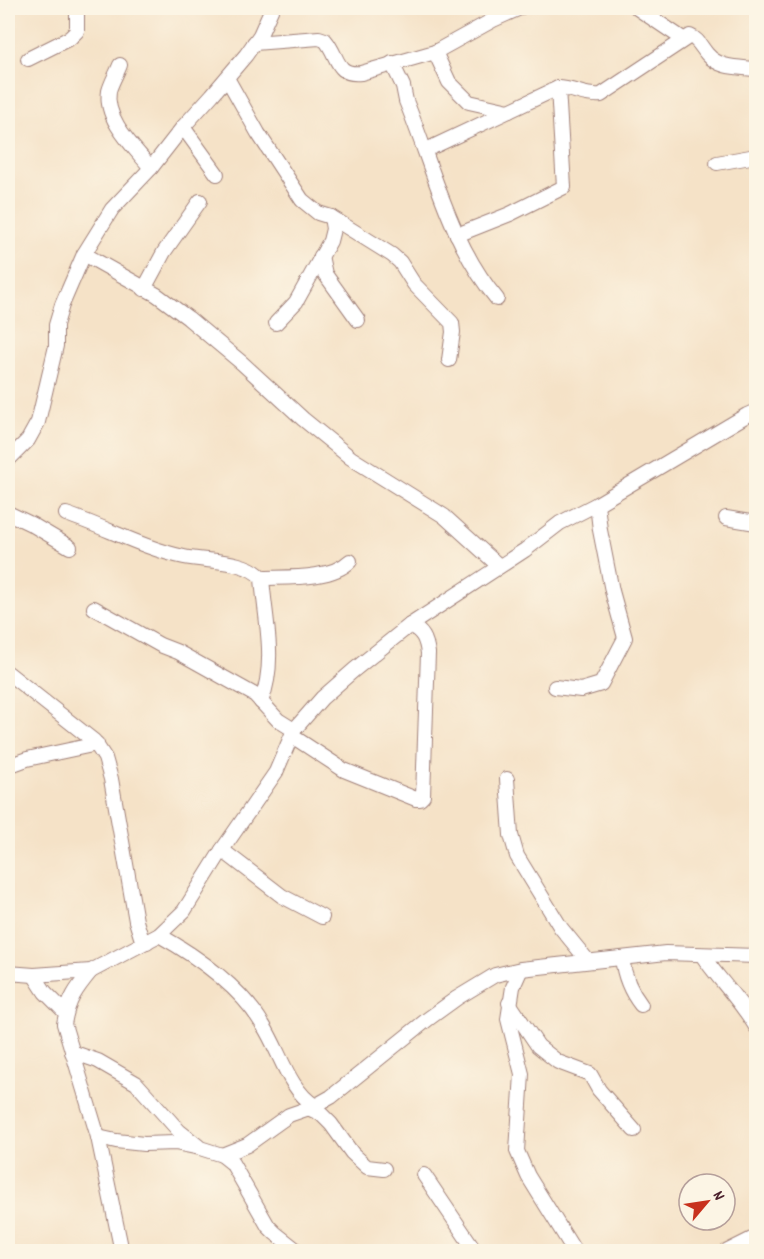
<svg xmlns="http://www.w3.org/2000/svg" width="764" height="1259" font-family="Dekko,sans-serif">
<style>
.lines{fill:none;stroke-linecap:round;stroke-linejoin:round}
.street-casing{stroke:#a08079;stroke-width:16}
.street{stroke:#fff;stroke-width:14}
</style>
<rect width="100%" height="100%" fill="#fcf5e5"/>
<filter id="ink" filterUnits="userSpaceOnUse"><feTurbulence type="fractalNoise" baseFrequency=".0167" numOctaves="2"/><feDisplacementMap in="SourceGraphic" scale="12" xChannelSelector="R" yChannelSelector="G"/><feConvolveMatrix kernelMatrix="1 2 1 2 8 2 1 2 1" color-interpolation-filters="sRGB"/></filter>
<filter id="wash" filterUnits="userSpaceOnUse"><feTurbulence type="fractalNoise" baseFrequency=".008" numOctaves="4" result="noise"/><feDisplacementMap in="SourceGraphic" scale="24" xChannelSelector="R" yChannelSelector="G"/><feGaussianBlur stdDeviation="1.35" result="paint"/><feColorMatrix in="noise" values="0 0 0 0 0 0 0 0 0 0 0 0 0 0 0 0 0 1.4 0 .05"/><feComposite in="paint" operator="in"/></filter>
<g filter="url(#wash)">
<rect width="100%" height="100%" fill="#f5e2c7"/>
</g>
<g filter="url(#ink)">
<g class="lines">
<defs>
<g id="street">
<polyline points="637,8 683,39"/>
<path d="M254,43l65,-5 6,2c14,16 10,36 36,33l74,-21 58,-32 27,-12"/>
<polyline points="435,52 449,82 469,102 509,111"/>
<polyline points="28,59 70,38 77,31 77,8"/>
<path d="M392,63l11,23 3,15c27,66 44,142 91,198"/>
<path d="M120,65c-3,8 -9,18 -11,26 -5,29 26,57 42,77"/>
<polyline points="227,78 258,133 302,200 318,213 331,217 392,255 400,262 414,284 452,323 453,332 449,360"/>
<polyline points="183,127 217,174"/>
<path d="M426,150l132,-62c15,0 28,9 43,7l89,-59c8,3 11,11 17,18 13,15 31,13 49,15"/>
<polyline points="717,163 756,156"/>
<polyline points="457,235 510,214 564,187 558,88"/>
<polyline points="84,254 157,295 188,318 242,363 303,419 351,458 444,516 499,566"/>
<polyline points="321,256 325,274 358,320"/>
<polyline points="144,289 164,252 200,201"/>
<polyline points="276,323 296,302 330,241 333,229 331,217"/>
<polyline points="8,460 28,440 38,422 56,346 56,325 62,305 84,254 112,209 151,168 183,127 212,95 246,55 260,35 272,8"/>
<polyline points="8,513 31,524 70,547"/>
<path d="M66,514c39,13 77,34 118,43 24,5 61,2 78,21 3,42 15,83 -1,124"/>
<polyline points="726,518 756,523"/>
<path d="M262,578c25,-1 69,2 88,-17"/>
<polyline points="94,608 160,645 178,652 255,695 278,720 294,730"/>
<polyline points="8,673 94,741 105,758 111,779 136,921 141,937 147,942"/>
<polyline points="555,687 581,690 601,684 625,638 612,591 600,530 597,504"/>
<path d="M292,736l52,34 72,29h4l3,-3 5,-143c-2,-14 -5,-21 -18,-28"/>
<polyline points="8,766 27,759 97,744"/>
<polyline points="507,779 511,835 517,856 561,928 588,961"/>
<polyline points="222,850 282,896 322,917"/>
<path d="M159,935c39,22 81,51 104,90 17,26 25,64 52,81"/>
<path d="M702,955c17,25 39,46 54,72"/>
<path d="M622,958c2,17 8,33 19,47"/>
<polyline points="521,969 513,987 508,1019 522,1074 517,1151 528,1176 575,1252"/>
<path d="M91,971c-15,18 -23,29 -27,53l34,113 24,115"/>
<polyline points="8,973 34,975 91,971 159,935 184,911 222,850 276,772 294,730 322,698 354,670 410,625 525,550 560,523 597,504 747,415 756,411"/>
<polyline points="34,975 45,992 66,1013"/>
<polyline points="509,1003 538,1046 558,1062 590,1074 599,1090 634,1130"/>
<polyline points="72,1052 98,1061 136,1083 179,1131 198,1146"/>
<polyline points="308,1108 321,1114 331,1124 352,1153 367,1167 384,1169"/>
<polyline points="98,1137 116,1141 144,1144 175,1143 200,1148 222,1155 247,1145 289,1115 315,1106 331,1097 428,1019 457,998 495,975 521,969 666,953 756,956"/>
<polyline points="222,1155 232,1163 268,1226 275,1233 299,1252"/>
<polyline points="424,1175 476,1252"/>
<polyline points="726,1252 756,1237"/>
</g>
</defs>
<use href="#street" class="street-casing"/>
<use href="#street" class="street"/>
</g>
</g>
<rect width="764" height="1259" fill="none" stroke="#fcf5e5" stroke-width="30"/>
<g transform="translate(707 1202) rotate(61)"><circle r="28" fill="#fcf5e5" stroke="#b59f9b" stroke-width="1.5"/>
<path d="M0-4.5L10 22L0 15L-10 22Z" fill="#c8321e"/>
<text y="-9" font-size="16" font-weight="bold" text-anchor="middle" fill="#4a1f2b">N</text>
</g>
</svg>
